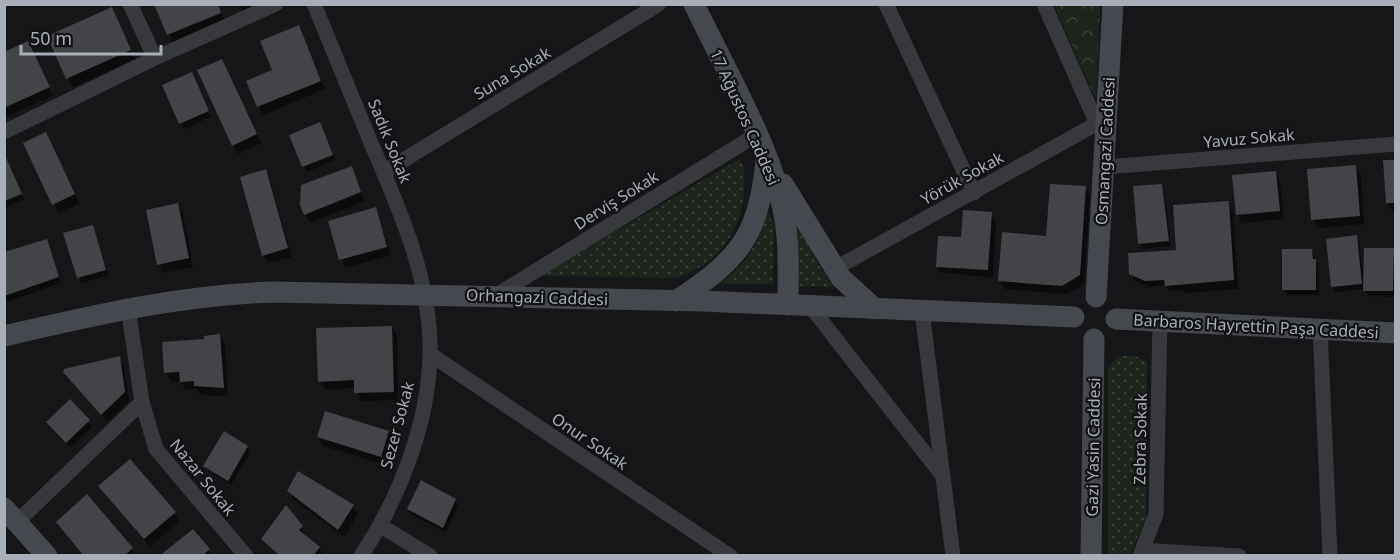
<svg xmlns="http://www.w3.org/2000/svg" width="1400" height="560" font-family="'Noto Sans',sans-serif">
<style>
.grass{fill:url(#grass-dots)}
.park{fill:url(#park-crowns)}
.shadow{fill:#0007}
.building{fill:#424448}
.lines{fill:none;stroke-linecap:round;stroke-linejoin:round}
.street{stroke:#37393d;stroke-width:15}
.secondary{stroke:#45484e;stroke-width:21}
.labels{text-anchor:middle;stroke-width:4.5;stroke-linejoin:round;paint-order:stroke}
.street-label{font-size:16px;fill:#a8afb9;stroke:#111113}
</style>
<defs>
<pattern id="grass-dots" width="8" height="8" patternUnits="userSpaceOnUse" patternTransform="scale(1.5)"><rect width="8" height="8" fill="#1c241c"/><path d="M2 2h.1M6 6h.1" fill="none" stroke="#3a413b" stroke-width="1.8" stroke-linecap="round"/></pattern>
<pattern id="park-crowns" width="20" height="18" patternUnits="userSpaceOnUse" patternTransform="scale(1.5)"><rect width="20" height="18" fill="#1c241c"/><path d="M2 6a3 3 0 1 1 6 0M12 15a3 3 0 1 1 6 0" fill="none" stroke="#3a413b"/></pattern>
</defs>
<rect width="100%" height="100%" fill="#161618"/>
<g class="grass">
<path d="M739,159c7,8 5,17 5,27 1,42 -28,83 -71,92l-133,-2z"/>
<path d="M767,207l7,20 -1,57h-54c28,-20 42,-43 48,-77z"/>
<polygon points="797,221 819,265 833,287 799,286"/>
<path d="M1118,356c12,0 22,-2 29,8l-1,153 -16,38h-22v-187z"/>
</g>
<polygon class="park" points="1054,5 1100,5 1096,100"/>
<g class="shadow">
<polygon points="218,4 225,21 173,43 156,5"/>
<polygon points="239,4 256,4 243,10"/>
<polygon points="116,17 135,59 73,87 49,37"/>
<polygon points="32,51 53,96 4,118 4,54"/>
<polygon points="313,62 325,89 263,115 248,82"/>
<polygon points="227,69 261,143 238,154 233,145"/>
<polygon points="195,80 211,117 184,129 180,123"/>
<polygon points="322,129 335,160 307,172 291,136"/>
<polygon points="50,142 79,203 59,213 25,143"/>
<polygon points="4,156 24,200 4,208"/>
<polygon points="1396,161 1396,211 1392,211 1387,203"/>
<polygon points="1356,166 1361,175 1364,224 1318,228 1313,219"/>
<polygon points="351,168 365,201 310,223 305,214"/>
<polygon points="265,171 270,180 292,257 268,263 263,255"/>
<polygon points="1275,173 1280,181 1284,219 1242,223 1238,215 1234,177"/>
<polygon points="1161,186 1164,191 1171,246 1143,249 1140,243"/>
<polygon points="1085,187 1090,196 1084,284 1067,294 1004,289 999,280 1047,237"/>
<polygon points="1228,202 1233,211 1238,289 1185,293 1183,290 1169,291 1166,285 1149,287 1134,280 1131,274 1177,252"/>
<polygon points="178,205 183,213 193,267 163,273 158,264"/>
<polygon points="375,209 391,255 345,268 330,222"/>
<polygon points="991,213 996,222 993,278 940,272 937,267 961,239"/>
<polygon points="92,227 108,276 81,283 65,234"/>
<polygon points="1356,237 1359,242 1363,272 1393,249 1396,297 1368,296 1365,289 1336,292 1333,287"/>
<polygon points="49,246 61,283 6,302 4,254"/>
<polygon points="1312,250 1318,266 1319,295 1287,295 1284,289"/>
<polygon points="392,327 397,336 398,400 361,401 356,388 325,390 320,381"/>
<polygon points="220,336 225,345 228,396 200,395 197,389 186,390 181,381 171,381 166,373 164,343 206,340"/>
<polygon points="119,357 124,366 129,401 107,422 65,372"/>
<polygon points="70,401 92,427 70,448 48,423"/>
<polygon points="388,432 393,441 386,465 323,446 319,437"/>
<polygon points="224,433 247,447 250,453 231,485 208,471 205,466"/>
<polygon points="100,486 174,513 179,521 150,547"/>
<polygon points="289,491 353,506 358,514 344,537 294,500"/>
<polygon points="455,500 458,506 446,532 412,515 409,509"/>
<polygon points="57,522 132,549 135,556 84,556"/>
<polygon points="301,527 305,533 303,535 319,548 322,553 321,556 279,556 263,540"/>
<polygon points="193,531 212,556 166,556"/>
</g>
<g class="building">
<polygon points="154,4 218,4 221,13 167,35"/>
<polygon points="112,7 131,50 66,79 47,36"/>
<polygon points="299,25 321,81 257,107 246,81 272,70 260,41"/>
<polygon points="28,41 50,87 4,108 4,52"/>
<polygon points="222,59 257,134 232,146 197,70"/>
<polygon points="192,72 209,111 179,124 162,85"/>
<polygon points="320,122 333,155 302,167 289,135"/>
<polygon points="46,132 75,194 52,205 23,143"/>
<polygon points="4,153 22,194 4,201"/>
<polygon points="1383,160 1396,160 1396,203 1386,203"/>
<polygon points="1356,165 1360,216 1311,220 1307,169"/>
<polygon points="352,166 361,192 304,215 300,205 301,185"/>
<polygon points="266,169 288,248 262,256 240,177"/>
<polygon points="1276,171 1280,211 1236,215 1232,175"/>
<polygon points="1050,184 1086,186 1080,275 1062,286 998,281 1002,232 1046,236"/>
<polygon points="1162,184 1169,241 1138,244 1133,186"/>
<polygon points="1229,201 1234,280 1165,286 1164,280 1145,281 1129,274 1128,253 1176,250 1173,205"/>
<polygon points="178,203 189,258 157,265 146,210"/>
<polygon points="376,207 387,247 339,260 328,221"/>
<polygon points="963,210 992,212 988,270 936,267 938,236 961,237"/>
<polygon points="93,225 106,270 77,278 63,233"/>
<polygon points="1357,235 1362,284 1331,287 1326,239"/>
<polygon points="47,239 59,277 4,296 4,252"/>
<polygon points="1364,248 1394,248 1393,291 1363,291"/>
<polygon points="1282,249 1312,249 1313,259 1316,259 1316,290 1282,290"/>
<polygon points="392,326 394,392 354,393 354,380 318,382 316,328"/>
<polygon points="220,334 224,388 194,386 194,381 180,382 179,372 164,373 162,342 204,339 204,336"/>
<polygon points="120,356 125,392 101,415 63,372 64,369"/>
<polygon points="70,399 90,420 66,443 46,422"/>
<polygon points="325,411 389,431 381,457 317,437"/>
<polygon points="224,431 248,446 228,481 203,466"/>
<polygon points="130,459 176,512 144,539 98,486"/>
<polygon points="298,471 354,505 338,530 287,491"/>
<polygon points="421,480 456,499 443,528 407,509"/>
<polygon points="87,494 133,548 124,556 84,556 56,522"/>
<polygon points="286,505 303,526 299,530 320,547 313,556 280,556 261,539"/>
<polygon points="193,529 210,549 205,553 207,556 165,556 163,553"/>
</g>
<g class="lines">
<g class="street">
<polyline points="130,4 155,58"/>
<path d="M314,4c19,47 38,93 57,139 29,67 61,139 59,213 -2,69 -31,143 -69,200"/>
<polyline points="886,4 974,193"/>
<polyline points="1044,4 1097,124"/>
<polyline points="4,132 155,58 276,4"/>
<polyline points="1105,167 1396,144"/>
<polyline points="384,172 659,4"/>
<polyline points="834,269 1107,118"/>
<polyline points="495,296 756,135"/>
<polyline points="810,306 942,475"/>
<polyline points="128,307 142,402 156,449 246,556"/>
<polyline points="922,311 953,556"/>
<polyline points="1320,328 1330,556"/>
<polyline points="430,354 730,556"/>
<polyline points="18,521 142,402"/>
<polyline points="381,526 430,556"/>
<polyline points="1142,550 1239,556"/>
<polyline points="1140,556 1156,514 1160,321"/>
</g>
<g class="secondary">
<path d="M694,4c29,61 74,138 88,201 8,33 6,67 6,100"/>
<polyline points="783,184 841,278 875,309"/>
<polyline points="1096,297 1113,4"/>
<path d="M676,301c63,-42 82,-63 90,-140"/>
<polyline points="1116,319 1396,333"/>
<path d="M4,336c91,-21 176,-41 269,-44l429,9 372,16"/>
<polyline points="4,508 47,556"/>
<polyline points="1091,556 1094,339"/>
</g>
</g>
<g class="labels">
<g class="street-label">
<text transform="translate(512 73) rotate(-31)" y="6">Suna Sokak</text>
<text transform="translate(745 117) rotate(66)" y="6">17 Ağustos Caddesi</text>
<text transform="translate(1249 138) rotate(-5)" y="6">Yavuz Sokak</text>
<text transform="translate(390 141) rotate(68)" y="6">Sadık Sokak</text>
<text transform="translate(1105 151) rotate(-87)" y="6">Osmangazi Caddesi</text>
<text transform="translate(962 178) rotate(-29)" y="6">Yörük Sokak</text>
<text transform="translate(616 200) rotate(-32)" y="6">Derviş Sokak</text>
<text transform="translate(537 297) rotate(2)" y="6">Orhangazi Caddesi</text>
<text transform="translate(1256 326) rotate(3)" y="6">Barbaros Hayrettin Paşa Caddesi</text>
<text transform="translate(397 425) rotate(-75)" y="6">Sezer Sokak</text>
<text transform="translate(1140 439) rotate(-89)" y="6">Zebra Sokak</text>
<text transform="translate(590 441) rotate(34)" y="6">Onur Sokak</text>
<text transform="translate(1093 447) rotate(-89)" y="6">Gazi Yasin Caddesi</text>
<text transform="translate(203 477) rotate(51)" y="6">Nazar Sokak</text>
</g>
</g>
<rect width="1400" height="560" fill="none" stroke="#a8afb9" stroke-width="12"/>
<path d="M21 45v9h140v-9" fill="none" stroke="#a8afb9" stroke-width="3"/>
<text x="30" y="45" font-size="18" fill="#a8afb9" stroke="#111113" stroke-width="4.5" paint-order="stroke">50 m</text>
</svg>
